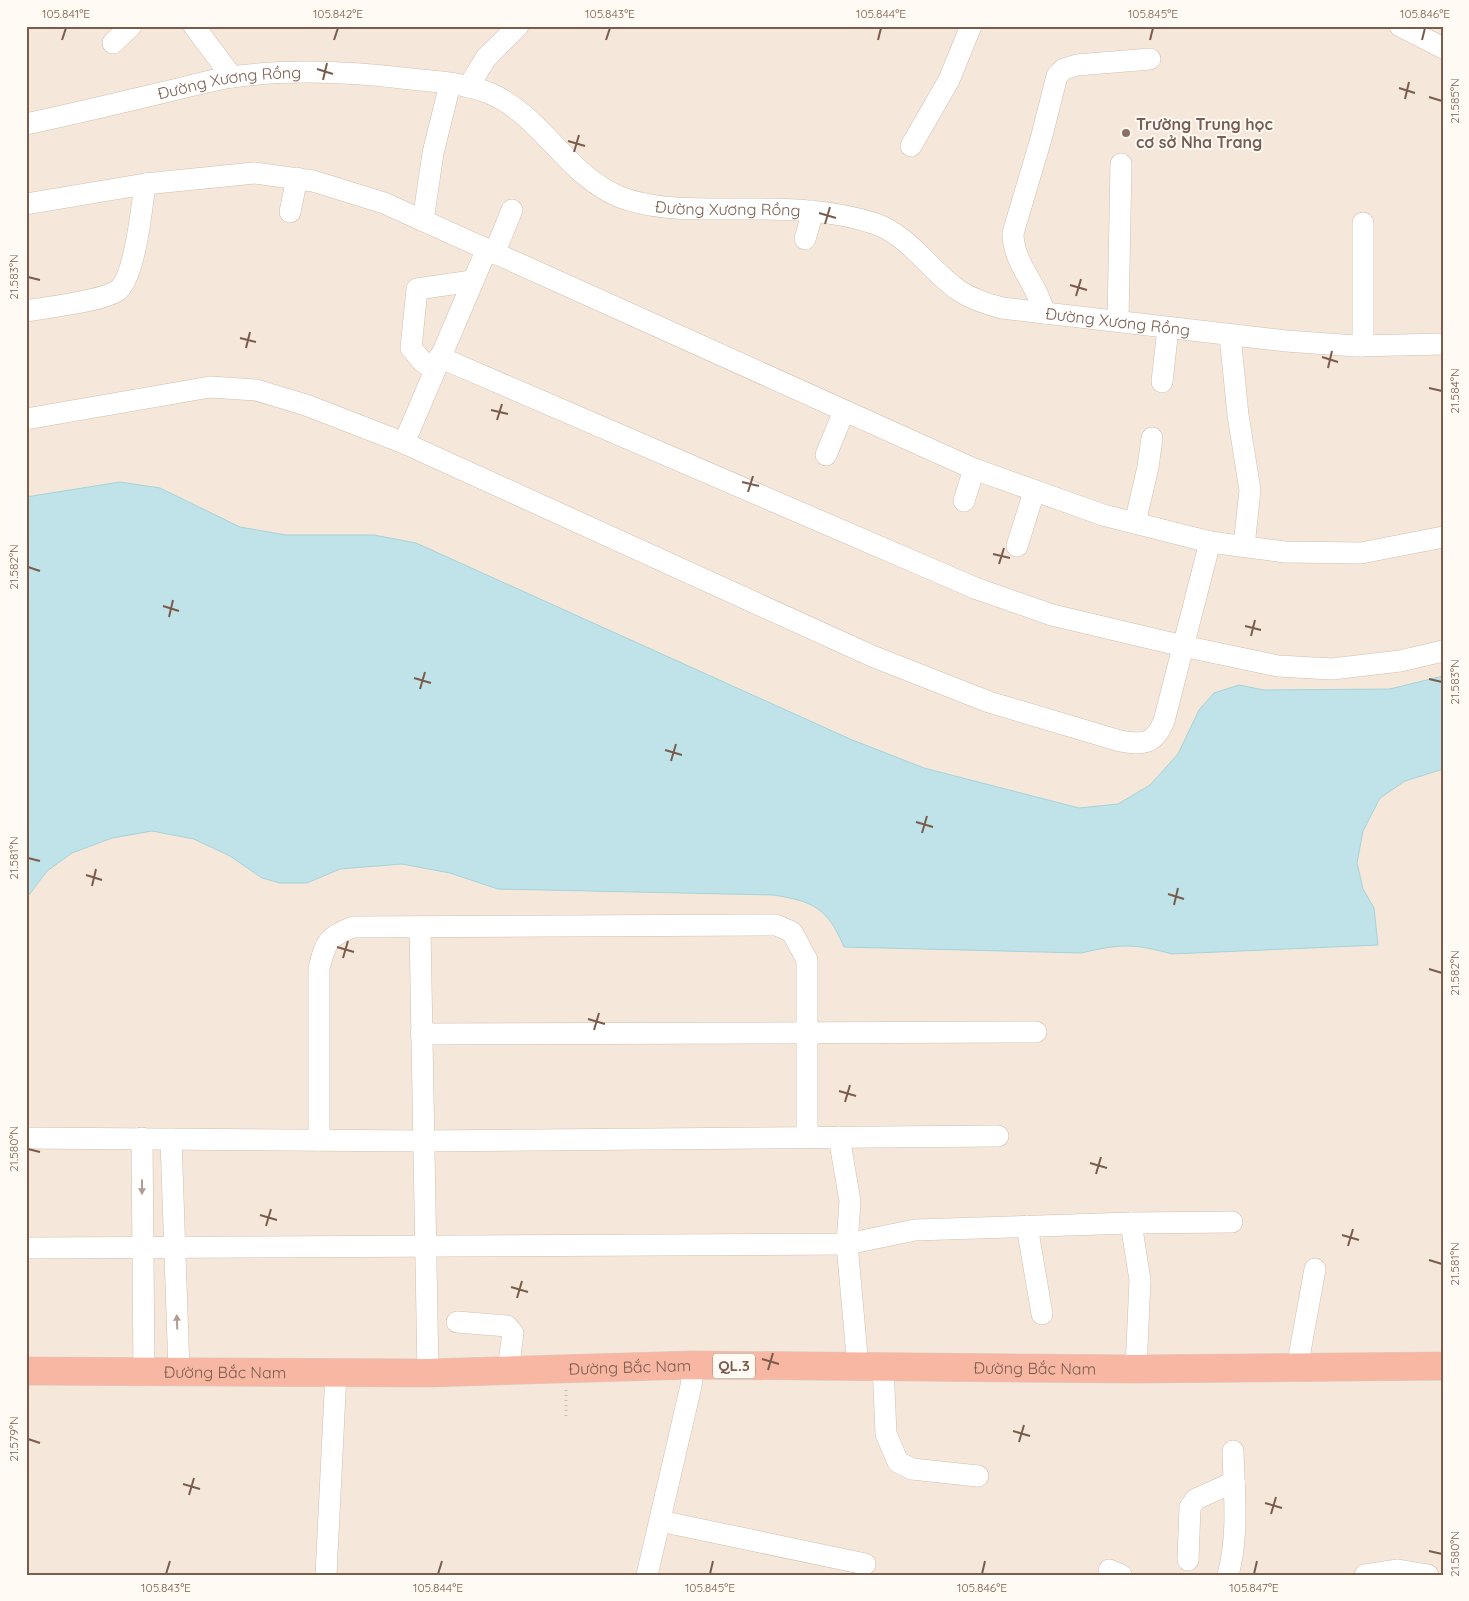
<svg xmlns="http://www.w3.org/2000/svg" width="1469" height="1601" font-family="Quicksand,sans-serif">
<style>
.residential{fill:#f5e8da}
.water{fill:#bfe3e8;stroke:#a5d3da}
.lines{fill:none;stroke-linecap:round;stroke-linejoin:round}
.minor-casing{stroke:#d1beb0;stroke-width:22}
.highway-casing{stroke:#dad1cd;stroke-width:29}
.path{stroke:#d9b8a5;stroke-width:3;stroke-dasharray:1 4;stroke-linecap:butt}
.minor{stroke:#fff;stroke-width:21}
.highway{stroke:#f7b7a3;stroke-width:28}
.oneway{fill:#af9d94}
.ticks{fill:none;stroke:#7a5c4d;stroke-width:2}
.education-dot{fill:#8d6e63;stroke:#fffaf3;stroke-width:2}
.labels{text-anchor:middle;stroke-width:4;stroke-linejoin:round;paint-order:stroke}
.shield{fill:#fffaf3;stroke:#a28b7f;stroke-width:1}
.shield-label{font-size:15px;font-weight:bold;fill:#7a5c4d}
.street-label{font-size:16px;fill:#7a5c4d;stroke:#fffaf3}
.education-label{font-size:16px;font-weight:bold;fill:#785e54;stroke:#fffaf3;text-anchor:start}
.neatline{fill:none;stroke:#7a5c4d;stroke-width:2}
.ticks-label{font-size:12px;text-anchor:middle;fill:#7a5c4d}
</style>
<rect width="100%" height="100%" fill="#fdf6ec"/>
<rect class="residential" x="26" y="26" width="1417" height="1549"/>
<path class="water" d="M120,482l40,6 80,39 46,8h88l42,8 434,196 74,29 155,40 39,-4 32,-19 28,-31 21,-44 15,-17 25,-8 25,5 126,-1 53,-13v93l-38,12 -25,17 -17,33 -6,32 6,26 11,19 4,37 -206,9c-40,-11 -51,-10 -91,-1l-237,-6c-16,-38 -30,-46 -71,-52l-275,-6 -48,-16 -48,-9 -62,5 -33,14h-27l-18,-5 -32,-22 -36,-17 -42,-8 -40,7 -40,15 -25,18 -21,28v-402z"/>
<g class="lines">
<defs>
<g id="minor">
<polyline points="194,26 232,77"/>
<polyline points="1400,26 1443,48"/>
<polyline points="113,43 131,26"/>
<polyline points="468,87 486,58 518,26"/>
<path id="s1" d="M26,124c47,-10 93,-21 139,-32 22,-5 45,-12 67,-15 56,-8 123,-5 179,2 26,3 54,4 78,14 53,22 77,82 131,104 31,12 67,12 99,12 53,0 107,-2 157,15 33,12 54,46 82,66 13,9 29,14 44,18l284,33 70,5 87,-2"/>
<polyline points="911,146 949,80 971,26"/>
<polyline points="26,204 145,184 254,173 313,181 384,203 974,469 1103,515 1210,542 1285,552 1361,553 1443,537"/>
<polyline points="290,212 297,178"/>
<polyline points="423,221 433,153 450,84"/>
<polyline points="1363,223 1363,346"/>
<polyline points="805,239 813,211"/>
<polyline points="494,254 512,210"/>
<path d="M26,311c22,-4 73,-9 91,-20 18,-12 25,-85 28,-107"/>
<path d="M1044,313c-6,-29 -31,-49 -31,-80l28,-94 16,-63 7,-7 13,-4 73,-6"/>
<polyline points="1118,321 1121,164"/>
<polyline points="1230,336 1238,415 1250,490 1244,546"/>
<polyline points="439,357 975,588 1052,615 1183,646 1278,666 1332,669 1400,661 1443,651"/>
<polyline points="434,370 422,361 411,348 417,289 472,281"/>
<polyline points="1162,382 1168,328"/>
<path d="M26,419l184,-32 46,3 50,15 98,38 468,213 117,46 131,39c23,4 34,4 44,-20l46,-179"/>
<polyline points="404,443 486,251"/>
<polyline points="826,455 844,411"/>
<polyline points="964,501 974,469"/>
<polyline points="1135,523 1148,467 1152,438"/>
<polyline points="1017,546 1034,492"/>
<polyline points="420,927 428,1373"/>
<polyline points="421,1034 1036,1032"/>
<polyline points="839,1137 850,1201 847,1244 858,1367"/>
<polyline points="26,1138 422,1141 998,1136"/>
<polyline points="142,1138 144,1372"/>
<polyline points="171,1139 179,1371"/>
<path d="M319,1140v-172c7,-26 8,-31 34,-41l423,-2 16,7 15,28v177"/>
<polyline points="1131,1223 1140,1280 1136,1369"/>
<polyline points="1027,1226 1042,1314"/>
<polyline points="26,1248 847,1244 915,1230 1131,1223 1232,1222"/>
<polyline points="457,1322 507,1326 513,1333 508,1370"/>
<polyline points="883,1365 886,1434 898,1462 912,1469 978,1476"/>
<polyline points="1297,1368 1315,1269"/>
<polyline points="660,1521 865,1564"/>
<polyline points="1188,1560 1190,1507 1196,1499 1234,1482"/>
<polyline points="1109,1570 1121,1575"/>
<polyline points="326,1575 336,1373"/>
<polyline points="647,1575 691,1386 693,1365"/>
<path d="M1228,1575c11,-41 6,-82 5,-124"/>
<polyline points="1365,1575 1398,1570 1428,1575"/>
</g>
<g id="highway">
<path id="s2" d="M26,1371l402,2 265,-8 443,4 307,-3"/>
</g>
</defs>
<use href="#minor" class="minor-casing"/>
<use href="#highway" class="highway-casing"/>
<polyline class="path" points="566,1390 566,1420"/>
<use href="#minor" class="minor"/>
<use href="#highway" class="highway"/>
</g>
<defs><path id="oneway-solid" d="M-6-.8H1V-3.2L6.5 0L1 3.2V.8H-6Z" transform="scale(1.25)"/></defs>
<g class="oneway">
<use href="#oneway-solid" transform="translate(142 1187) rotate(90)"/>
<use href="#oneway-solid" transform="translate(177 1322) rotate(-92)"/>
</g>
<path class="ticks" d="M62,40l4,-12M334,40l4,-12M606,40l4,-12M878,40l3,-12M1150,40l3,-12M1422,40l3,-12M317,69l16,5M323,80l4,-17M1399,88l16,5M1429,97l13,4M1405,99l4,-17M568,141l17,5M574,152l5,-17M819,213l17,5M825,224l5,-17M28,277l12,3M1070,285l17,5M1076,296l5,-17M240,338l16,4M246,348l4,-16M1322,357l16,5M1328,368l4,-17M1429,388l13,3M491,410l17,4M497,420l5,-16M742,482l17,4M748,492l5,-16M993,554l17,4M999,564l5,-16M28,567l12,4M163,606l16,5M169,617l4,-17M1245,626l16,4M1251,636l4,-16M414,678l17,5M1429,679l13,3M420,689l5,-17M665,750l17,5M671,761l5,-17M916,822l17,5M922,833l5,-17M28,858l12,3M86,875l16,5M92,886l4,-17M1168,894l16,5M1174,905l4,-17M337,947l17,5M343,958l5,-17M1429,969l13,4M588,1019l17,5M594,1030l5,-17M839,1091l17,5M845,1102l5,-17M28,1149l12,3M1090,1163l17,5M1096,1174l5,-17M260,1215l17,5M266,1226l5,-17M1342,1235l17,5M1348,1246l5,-17M1429,1260l13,4M511,1287l17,5M517,1298l5,-17M762,1359l17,5M768,1370l5,-17M1013,1431l17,5M28,1439l12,4M1019,1442l5,-17M183,1484l17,5M189,1495l5,-17M1265,1503l17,5M1271,1514l5,-17M1429,1551l13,3M166,1574l4,-13M438,1574l4,-13M710,1574l3,-13M982,1574l3,-13M1254,1574l3,-13"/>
<circle class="education-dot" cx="1126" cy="133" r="5"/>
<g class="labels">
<rect class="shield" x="713" y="1353.5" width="42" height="25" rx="4"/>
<g class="shield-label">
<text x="734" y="1371">QL.3</text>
</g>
<g class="street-label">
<text dy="6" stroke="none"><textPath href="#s1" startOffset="208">Đường Xương Rồng</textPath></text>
<text dy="6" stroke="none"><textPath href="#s1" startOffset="748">Đường Xương Rồng</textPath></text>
<text dy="6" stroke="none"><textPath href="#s1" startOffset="1168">Đường Xương Rồng</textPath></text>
<text dy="6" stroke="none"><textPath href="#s2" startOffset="604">Đường Bắc Nam</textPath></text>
<text dy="6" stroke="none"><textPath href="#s2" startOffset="1009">Đường Bắc Nam</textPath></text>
<text dy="6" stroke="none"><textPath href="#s2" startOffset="199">Đường Bắc Nam</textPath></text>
</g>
<g class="education-label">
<text x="1136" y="130">Trường Trung học<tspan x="1136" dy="18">cơ sở Nha Trang</tspan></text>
</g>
</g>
<rect width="1469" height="1601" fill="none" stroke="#fffaf3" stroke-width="55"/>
<rect x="28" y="28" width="1414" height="1546" class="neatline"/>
<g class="ticks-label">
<text x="66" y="18">105.841°E</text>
<text x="338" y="18">105.842°E</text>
<text x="610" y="18">105.843°E</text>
<text x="881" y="18">105.844°E</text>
<text x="1153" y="18">105.845°E</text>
<text x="1425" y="18">105.846°E</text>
<text transform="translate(1455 101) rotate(-90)" y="4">21.585°N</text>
<text transform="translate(14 277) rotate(-90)" y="4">21.583°N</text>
<text transform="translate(1455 391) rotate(-90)" y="4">21.584°N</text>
<text transform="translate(14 567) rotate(-90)" y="4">21.582°N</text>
<text transform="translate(1455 682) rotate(-90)" y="4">21.583°N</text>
<text transform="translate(14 858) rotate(-90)" y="4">21.581°N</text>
<text transform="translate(1455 973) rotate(-90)" y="4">21.582°N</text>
<text transform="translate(14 1149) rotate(-90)" y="4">21.580°N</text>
<text transform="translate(1455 1264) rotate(-90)" y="4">21.581°N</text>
<text transform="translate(14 1439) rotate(-90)" y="4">21.579°N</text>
<text transform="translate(1455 1554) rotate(-90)" y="4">21.580°N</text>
<text x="166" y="1592">105.843°E</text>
<text x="438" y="1592">105.844°E</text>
<text x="710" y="1592">105.845°E</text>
<text x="982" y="1592">105.846°E</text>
<text x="1254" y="1592">105.847°E</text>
</g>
</svg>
